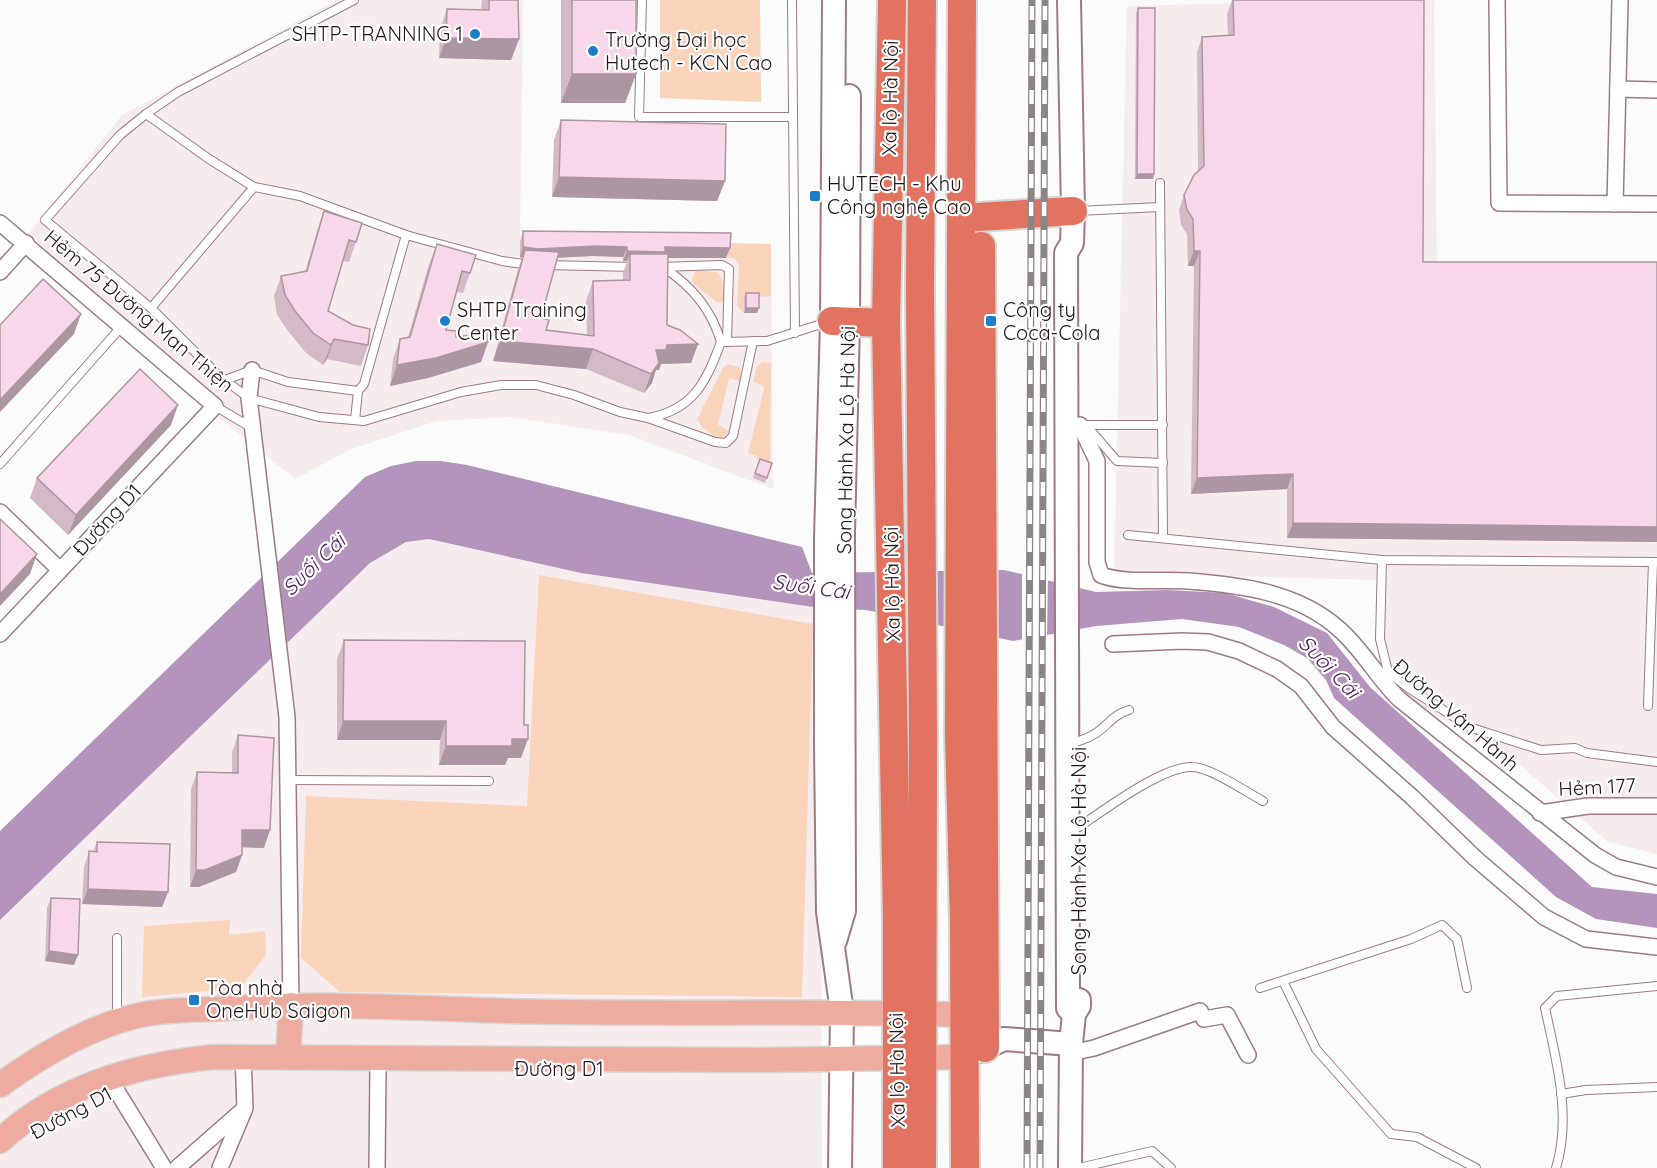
<svg xmlns="http://www.w3.org/2000/svg" width="1657" height="1168" font-family="Quicksand,sans-serif">
<style>
.built{fill:#f6ecee}
.green{fill:#f9d3ba}
.water{fill:#b493bd}
.pier{fill:#fbfbfb}
.lines{fill:none;stroke-linecap:round;stroke-linejoin:round}
.lane-casing{stroke:#9d7b81;stroke-width:10}
.street-casing{stroke:#9d7b81;stroke-width:18}
.secondary-casing{stroke:#9d7b81;stroke-width:26}
.primary-casing{stroke:#d7d5d5;stroke-width:27}
.highway-casing{stroke:#d7d5d5;stroke-width:32}
.lane{stroke:#fff;stroke-width:8}
.street{stroke:#fff;stroke-width:15}
.secondary{stroke:#fff;stroke-width:22}
.primary{stroke:#eeaba0;stroke-width:24}
.highway{stroke:#e27360;stroke-width:28}
.rail-casing{stroke:#8c8587;stroke-width:7}
.rail{stroke:#fff;stroke-width:4.5;stroke-dasharray:14;stroke-linecap:butt}
.wall{fill:#d4b9c8;fill-rule:evenodd}
.shaded-wall{fill:#ad96a3}
.building{fill:#f7d7e9;stroke:#ad96a3;stroke-width:1.5}
.poi-dot{fill:#1b7ec9;stroke:#fff;stroke-width:2}
.labels{text-anchor:middle;stroke-width:4.5;stroke-linejoin:round;paint-order:stroke}
.poi-label{font-size:20px;fill:#211416;stroke:#fff;text-anchor:start}
.street-label{font-size:20px;fill:#211416;stroke:#fff}
.water-label{font-size:21px;font-style:italic;fill:#4e2358;stroke:#fff}
</style>
<rect width="100%" height="100%" fill="#fbfbfb"/>
<g class="built">
<polygon points="337,0 523,0 520,241 771,244 773,489 629,435 509,417 437,421 351,449 295,479 196,399 29,233 122,115"/>
<polygon points="1358,0 1434,0 1437,262 1657,266 1657,854 1608,842 1521,766 1387,685 1378,580 1114,573 1127,6"/>
<polygon points="429,539 581,573 820,608 822,1168 0,1168 0,920 370,563 388,550 411,541"/>
</g>
<g class="green">
<polygon points="660,0 760,0 761,102 660,98"/>
<polygon points="727,243 771,244 771,296 744,298 744,313 737,306 739,265 734,258 726,258"/>
<polygon points="696,270 717,272 724,283 724,302 717,302 696,286 692,280"/>
<polygon points="763,362 771,363 770,464 757,460 757,456 748,453 764,389 762,385 753,382 757,366"/>
<polygon points="727,364 739,367 743,379 739,381 729,378 718,425 729,431 725,436 718,438 703,428 697,419 723,368"/>
<polygon points="539,575 813,624 802,997 340,992 301,958 306,796 527,806"/>
<polygon points="230,920 229,935 265,931 266,955 240,988 142,997 144,926"/>
</g>
<polygon class="water" points="416,461 441,461 467,465 802,547 812,573 1004,570 1096,592 1168,590 1225,593 1274,607 1327,633 1370,687 1592,887 1657,894 1657,928 1596,919 1556,897 1334,698 1326,680 1307,658 1284,645 1239,627 1182,619 1096,626 1013,641 866,610 820,608 581,573 429,539 406,542 370,563 0,920 0,831 365,477 391,466"/>
<polygon class="pier" points="1022,571 1048,577 1047,638 1022,642"/>
<g class="lines">
<defs>
<g id="lane">
<polyline points="354,0 178,92 146,114 120,135 45,220 151,308 219,376 249,398 319,417 364,421 461,392 501,385 536,385 574,395 620,412 648,418 715,442 726,443 733,436 753,341"/>
<polyline points="642,0 639,117 792,117"/>
<polyline points="792,0 795,333"/>
<polyline points="146,114 209,159 254,187 300,196 406,235 502,261 530,265"/>
<polyline points="1160,183 1163,538"/>
<polyline points="1078,211 1160,207"/>
<polyline points="545,265 635,267"/>
<polyline points="659,267 722,265 729,269 727,342"/>
<polyline points="151,308 254,187"/>
<polyline points="723,342 767,341 828,322"/>
<polyline points="225,380 252,370 288,382 358,391"/>
<polyline points="215,406 252,428"/>
<path d="M649,418c45,-9 57,-36 72,-76 -9,-31 -29,-56 -57,-74"/>
<polyline points="355,420 358,391 364,384 406,235"/>
<polyline points="1084,425 1163,425"/>
<polyline points="1086,425 1117,461 1163,463"/>
<polyline points="0,464 122,326"/>
<polyline points="1128,535 1382,560 1657,562"/>
<polyline points="1382,560 1380,639 1388,672 1410,689 1472,728 1541,750 1575,748 1587,753 1657,762"/>
<polyline points="1648,706 1653,562"/>
<path d="M1079,741c27,-8 29,-25 50,-31"/>
<polyline points="288,780 489,781"/>
<path d="M1079,827c25,-17 84,-61 113,-60 18,0 54,25 71,34"/>
<polyline points="1283,981 1316,1049 1391,1134 1417,1137 1476,1168"/>
<polyline points="1260,988 1411,939 1442,925 1457,939 1467,988"/>
<polyline points="117,1017 117,938"/>
<polyline points="1561,1094 1586,1090 1657,1087"/>
<polyline points="1079,1168 1152,1151 1171,1168"/>
<path d="M1556,1168c16,-52 0,-109 -11,-160l12,-12 100,-10"/>
</g>
<g id="street">
<polyline points="1497,0 1499,203 1657,204"/>
<polyline points="1618,89 1657,90"/>
<polyline points="1615,204 1620,0"/>
<polyline points="0,223 215,406 0,634"/>
<polyline points="0,272 26,243"/>
<polyline points="252,370 249,398 287,717 291,1005"/>
<path d="M1080,425l17,36v101l4,13c23,9 62,4 87,6 53,4 110,11 151,48 23,20 38,48 60,70l196,156 21,12 41,10"/>
<polyline points="0,512 60,570"/>
<polyline points="1113,644 1182,641 1208,642 1239,651 1277,669 1301,686 1333,727 1412,797 1475,858 1544,917 1586,939 1657,947"/>
<polyline points="1540,813 1588,806 1657,806"/>
<polyline points="1070,1053 1094,1048 1200,1011 1204,1019 1227,1015 1248,1055"/>
<polyline points="115,1088 164,1168"/>
<polyline points="177,1168 243,1110"/>
<polyline points="220,1168 245,1108 243,1056"/>
<polyline points="377,1168 378,1065"/>
</g>
<g id="secondary">
<polyline points="834,0 832,321 826,538 826,745 828,912 842,1012 840,1168"/>
<polyline points="1069,0 1073,211 1072,243 1066,253 1068,1008 1074,1014"/>
<polyline points="835,941 844,911 843,533 848,322 849,96"/>
<polyline points="972,1054 1004,1039 1071,1044"/>
<polyline points="1070,1168 1071,1044 1074,1014 1079,1006 1079,1000"/>
</g>
<g id="primary">
<polyline points="288,1057 291,1005"/>
<path d="M0,1085c40,-29 87,-57 136,-69 26,-6 52,-6 79,-7 96,-7 194,-1 291,2 153,4 306,-1 459,4"/>
<path d="M0,1141c59,-55 135,-76 213,-84l543,3 209,-3"/>
</g>
<g id="highway">
<polyline points="892,0 886,323 897,920 897,1168"/>
<polyline points="962,0 959,734 964,922 965,1168"/>
<polyline points="961,218 1073,211"/>
<polyline points="981,246 985,1048"/>
<polyline points="832,321 886,323"/>
<polyline points="922,1168 923,735 920,288 922,0"/>
</g>
</defs>
<use href="#lane" class="lane-casing"/>
<use href="#street" class="street-casing"/>
<use href="#secondary" class="secondary-casing"/>
<use href="#primary" class="primary-casing"/>
<use href="#highway" class="highway-casing"/>
<use href="#lane" class="lane"/>
<use href="#street" class="street"/>
<use href="#secondary" class="secondary"/>
<use href="#primary" class="primary"/>
<use href="#highway" class="highway"/>
<defs>
<g id="rail">
<polyline points="1027,1168 1032,0"/>
<polyline points="1040,1168 1045,0"/>
</g>
</defs>
<use href="#rail" class="rail-casing"/>
<use href="#rail" class="rail"/>
</g>
<g class="wall">
<polygon points="482,0 518,0 519,39 511,60 439,58 440,29 447,9 481,10"/>
<polygon points="561,0 636,0 636,74 625,103 561,103"/>
<polygon points="1232,0 1424,0 1423,262 1657,262 1657,542 1287,538 1287,489 1191,494 1194,266 1188,266 1187,234 1181,225 1179,210 1184,195 1198,171 1197,52 1202,37 1228,35 1227,14"/>
<polygon points="1138,8 1154,174 1153,179 1135,179 1136,13"/>
<polygon points="561,120 725,181 717,201 552,197 554,140"/>
<polygon points="324,211 356,242 349,262 343,261 328,311 368,345 361,366 327,359 323,365 306,353 288,331 277,315 274,296 281,276 305,272 317,231"/>
<path d="M523,231l203,27h-58l-1,67 31,19 -7,19 -30,1 -2,6h-3l-4,13 -8,10 -58,-24 -93,-8 25,-92 4,-11 -2,-1v-16zM592,256l31,1v4h4l-4,12v7l-30,1 -7,20 1,34 -41,-5 -5,-12 17,-60z"/>
<polygon points="437,244 470,273 463,293 457,292 446,330 456,337 488,342 481,362 428,378 390,386 393,359 400,339 408,337 429,264"/>
<polygon points="746,293 757,313 744,313 744,298"/>
<polygon points="171,425 68,535 30,498 37,478"/>
<polygon points="772,463 765,483 753,478 755,473"/>
<polygon points="344,640 521,758 508,758 505,765 439,765 440,740 337,740 337,659"/>
<polygon points="238,735 264,848 242,847 242,855 236,872 199,887 190,887 191,789 197,772 232,772 232,752"/>
<polygon points="97,842 168,892 162,907 82,904 84,867 89,851 93,852"/>
<polygon points="51,898 74,965 45,961 47,908"/>
</g>
<g class="shaded-wall">
<polygon points="446,38 519,39 511,60 439,58"/>
<polygon points="572,74 636,74 625,103 561,103"/>
<polygon points="1137,174 1154,174 1153,179 1135,179"/>
<polygon points="559,177 725,181 717,201 552,197"/>
<polygon points="596,246 627,247 623,257 592,256 534,259 525,250 522,258 520,257 523,247"/>
<polygon points="665,247 730,248 726,258 663,258 630,254 627,261 623,261 627,251"/>
<polygon points="1194,251 1200,251 1194,266 1188,266"/>
<polygon points="746,308 759,308 757,313 744,313"/>
<polygon points="81,314 74,334 0,412 0,400"/>
<polygon points="334,339 327,359 323,365 331,345"/>
<polygon points="500,341 593,349 586,369 493,361"/>
<polygon points="488,342 481,362 428,378 390,386 397,365"/>
<polygon points="698,344 691,363 661,364 659,370 656,370 652,383 644,393 651,374 656,350 667,345"/>
<polygon points="178,405 171,425 68,535 76,515"/>
<polygon points="1293,474 1287,489 1191,494 1197,478"/>
<polygon points="1293,523 1657,527 1657,542 1287,538"/>
<polygon points="37,554 30,574 0,606 0,594"/>
<polygon points="343,721 446,721 440,740 337,740"/>
<polygon points="512,739 528,739 521,758 508,758 505,765 439,765 446,746"/>
<polygon points="242,830 270,830 264,848 236,847"/>
<polygon points="242,855 236,872 199,887 190,887 196,870"/>
<polygon points="88,889 168,892 162,907 82,904"/>
<polygon points="49,951 78,955 74,965 45,961"/>
</g>
<g class="building">
<polygon points="489,0 518,0 519,39 446,38 447,9 489,10"/>
<rect x="572" y="0" width="64" height="74"/>
<polygon points="1233,0 1424,0 1423,262 1657,262 1657,527 1293,523 1293,474 1197,478 1200,251 1194,251 1193,219 1187,210 1184,195 1194,175 1204,166 1202,37 1234,35"/>
<polygon points="1138,8 1155,8 1154,174 1137,174"/>
<polygon points="561,120 726,124 725,181 559,177"/>
<polygon points="324,211 362,223 356,242 349,240 328,311 353,325 370,329 368,345 334,339 331,345 313,333 295,311 285,295 281,276 307,271"/>
<polygon points="523,231 731,233 730,248 665,247 665,252 627,251 627,247 596,246 538,249 523,247"/>
<polygon points="437,244 476,255 470,273 462,271 446,330 456,331 456,337 487,333 488,342 436,358 397,365 400,339 410,337"/>
<polygon points="525,250 559,252 541,318 549,320 546,330 594,336 593,281 630,280 630,254 668,254 667,325 680,330 698,344 667,345 666,350 656,350 659,363 651,374 593,349 500,341"/>
<polygon points="43,279 81,314 0,400 0,325"/>
<rect x="746" y="293" width="13" height="15"/>
<polygon points="140,369 178,405 76,515 37,478"/>
<polygon points="760,459 772,463 767,478 755,473"/>
<polygon points="0,519 37,554 0,594"/>
<polygon points="344,640 525,641 524,725 528,725 528,739 512,739 512,746 446,746 446,721 343,721"/>
<polygon points="238,735 274,738 270,830 242,830 242,855 205,870 196,870 197,772 238,773"/>
<polygon points="97,842 170,844 168,892 88,889 89,851 97,852"/>
<polygon points="51,898 80,899 78,955 49,951"/>
</g>
<g class="poi-dot">
<circle cx="475" cy="34" r="6"/>
<circle cx="593" cy="51" r="6"/>
<rect x="809" y="190" width="12" height="12" rx="3"/>
<circle cx="445" cy="321" r="6"/>
<rect x="985" y="315" width="12" height="12" rx="3"/>
<rect x="188" y="994" width="12" height="12" rx="3"/>
</g>
<g class="labels">
<g class="poi-label">
<text x="463" y="41" text-anchor="end">SHTP-TRANNING 1</text>
<text x="605" y="47">Trường Đại học<tspan x="605" dy="23">Hutech - KCN Cao</tspan></text>
<text x="827" y="191">HUTECH - Khu<tspan x="827" dy="23">Công nghệ Cao</tspan></text>
<text x="457" y="317">SHTP Training<tspan x="457" dy="23">Center</tspan></text>
<text x="1003" y="317">Công ty<tspan x="1003" dy="23">Coca-Cola</tspan></text>
<text x="206" y="995">Tòa nhà<tspan x="206" dy="23">OneHub Saigon</tspan></text>
</g>
<g class="street-label">
<text transform="translate(890 98) rotate(-89)" y="7">Xa lộ Hà Nội</text>
<text transform="translate(139 311) rotate(40)" y="7">Hẻm 75 Đường Man Thiện</text>
<text transform="translate(846 440) rotate(-89)" y="7">Song Hành Xa Lộ Hà Nội</text>
<text transform="translate(107 520) rotate(-47)" y="7">Đường D1</text>
<text transform="translate(892 584) rotate(-91)" y="7">Xa lộ Hà Nội</text>
<text transform="translate(1456 715) rotate(41)" y="7">Đường Vận Hành</text>
<text transform="translate(1597 787) rotate(-3)" y="7">Hẻm 177</text>
<text transform="translate(1079 861) rotate(-90)" y="7">Song Hành Xa Lộ Hà Nội</text>
<text x="559" y="1076">Đường D1</text>
<text transform="translate(897 1070) rotate(-91)" y="7">Xa lộ Hà Nội</text>
<text transform="translate(71 1113) rotate(-28)" y="7">Đường D1</text>
</g>
<g class="water-label">
<text transform="translate(314 565) rotate(-44)" y="7">Suối Cái</text>
<text transform="translate(811 587) rotate(8)" y="7">Suối Cái</text>
<text transform="translate(1329 667) rotate(46)" y="7">Suối Cái</text>
</g>
</g>
</svg>
